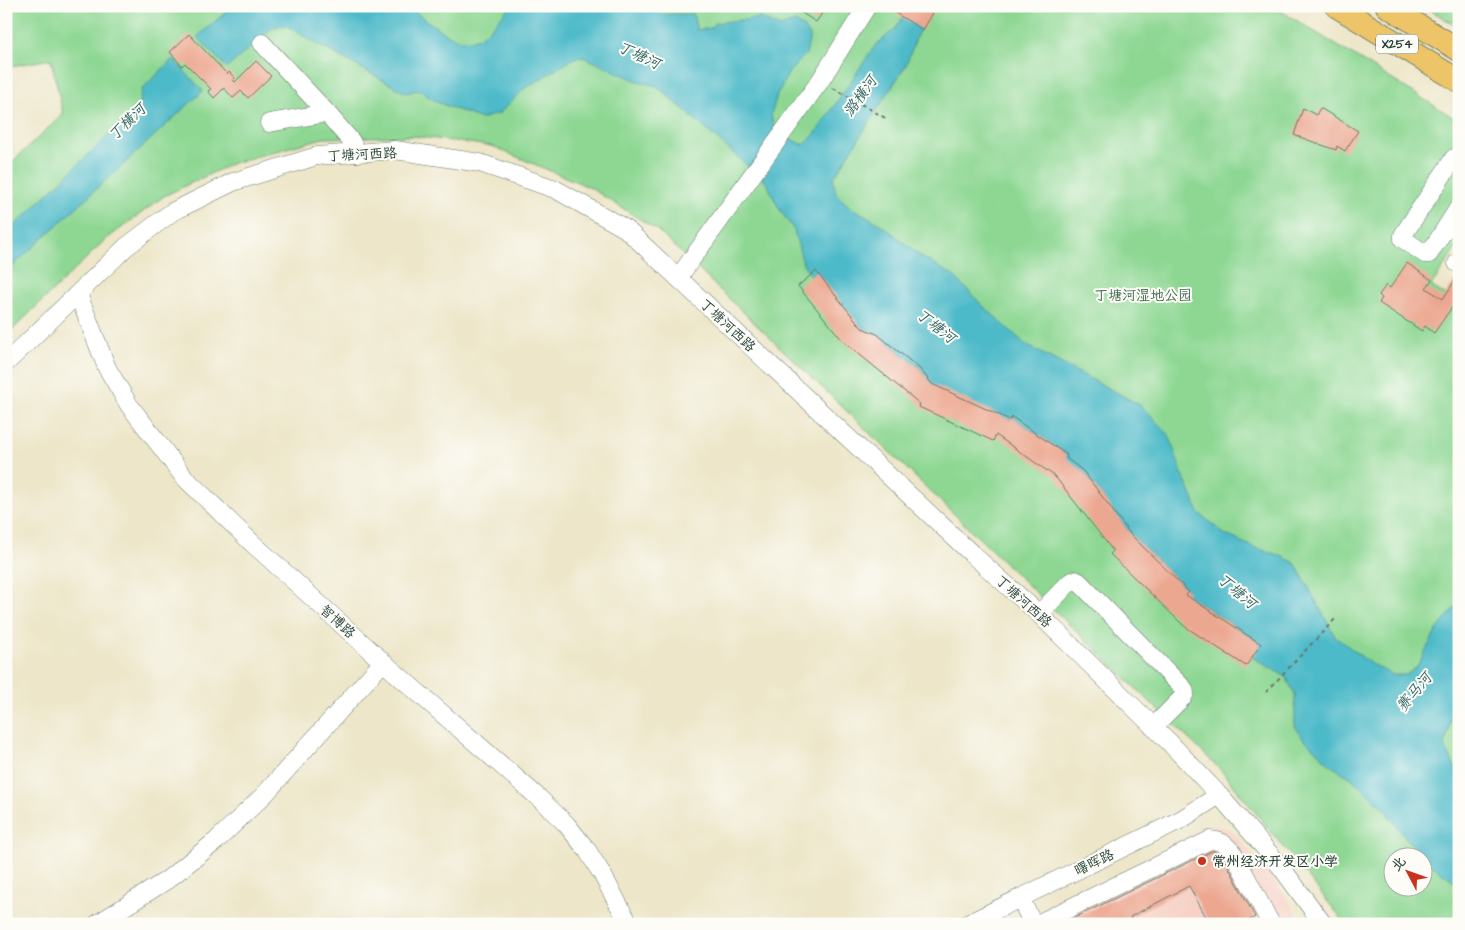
<svg xmlns="http://www.w3.org/2000/svg" width="1465" height="930" font-family="'Architects Daughter','LXGW WenKai TC',sans-serif">
<style>
.built{fill:#f7d1c6}
.green{fill:#8dd793;stroke:#568a64;fill-rule:evenodd}
.water{fill:#4ebac9;stroke:#367c7e}
.building{fill:#eca790}
.lines{fill:none;stroke-linecap:round;stroke-linejoin:round}
.minor-casing{stroke:#677868;stroke-width:19}
.major-casing{stroke:#677868;stroke-width:24}
.path{stroke:#677868;stroke-width:2;stroke-dasharray:4 4;stroke-linecap:butt}
.minor{stroke:#fff;stroke-width:18}
.major{stroke:#eec469;stroke-width:22}
.poi-dot{fill:#c8321e;stroke:#fdfcf7;stroke-width:2}
.labels{text-anchor:middle;stroke-width:4;stroke-linejoin:round;paint-order:stroke}
.shield{fill:#fdfcf7;stroke:#62766e;stroke-width:1}
.shield-label{font-size:12px;font-weight:bold;fill:#1f3d34}
.street-label{font-size:14px;fill:#1f3d34;stroke:#fdfcf7}
.park-label{font-size:14px;fill:#3a644c;stroke:#fdfcf7}
.poi-label{font-size:14px;font-weight:bold;fill:#1f3d34;stroke:#fdfcf7;text-anchor:start}
.water-label{font-size:15px;font-style:italic;fill:#2d6261;stroke:#fdfcf7}
</style>
<rect width="100%" height="100%" fill="#fdfcf7"/>
<filter id="ink" filterUnits="userSpaceOnUse"><feTurbulence type="fractalNoise" baseFrequency=".02" numOctaves="2"/><feDisplacementMap in="SourceGraphic" scale="10" xChannelSelector="R" yChannelSelector="G"/><feConvolveMatrix kernelMatrix="1 2 1 2 8 2 1 2 1" color-interpolation-filters="sRGB"/></filter>
<filter id="wash" filterUnits="userSpaceOnUse"><feTurbulence type="fractalNoise" baseFrequency=".0096" numOctaves="4" result="noise"/><feDisplacementMap in="SourceGraphic" scale="20" xChannelSelector="R" yChannelSelector="G"/><feGaussianBlur stdDeviation="1.12" result="paint"/><feColorMatrix in="noise" values="0 0 0 0 0 0 0 0 0 0 0 0 0 0 0 0 0 1.4 0 .05"/><feComposite in="paint" operator="in"/></filter>
<g filter="url(#wash)">
<rect width="100%" height="100%" fill="#ede6c9"/>
<polygon class="built" points="1214,827 1230,828 1284,893 1302,924 1024,924"/>
<g class="green">
<path d="M6,6h1267l186,115v123l-28,42 28,18v620h-113l-126,-155 -388,-372 -175,-167 -68,-43 -98,-41 -78,-10 -90,2 -90,25 -69,33 -60,45 -98,95v-168l57,-54 -12,-55 -45,8zM1392,858h30v30h-30z"/>
<polygon points="1424,6 1459,6 1459,28"/>
</g>
<g class="water">
<path d="M233,6h175c10,9 41,32 52,34 4,1 12,0 16,-1 10,-4 27,-24 34,-33h141l10,8h32l4,16 15,-2 2,-5 47,-5 19,9 15,-5 9,6 6,8 -4,18 -17,18 -12,23 -6,20 4,17 29,13 12,-12 58,-86 22,-19 13,-22h25l-17,29 -11,30 -73,114 3,15 15,14 16,8 20,13 36,29 31,18 28,29 44,40 114,60 29,30 13,38 17,40 25,21 29,13 28,9 14,7 40,73 36,28 22,11h13l10,-7 21,-38 22,-27v109l-9,10 -5,24 14,30v108l-25,-17 -24,-24 -18,-23 -10,-14 -32,-29 -17,-10 -31,-30 -7,-11v-31l-9,-18 -34,-20 8,-14 -66,-43 -12,-1 7,-7 -59,-58 -47,-63 -23,-6 7,-10 -55,-38 -3,4 -79,-37 -10,-16 -43,-34 -16,-7 -45,-55 -5,3 -8,-11 -9,-34 -16,-23 -11,-24 -110,-97 -20,-5 -51,-23 -10,-1 -52,32 -24,24 -19,6 -42,-16 -21,-13 -12,3 -83,-46 -3,-1 -33,-20 -6,-1 -9,3 -45,40 -30,-31z"/>
<polygon points="173,59 203,91 6,272 6,234 138,107 142,89"/>
</g>
<g id="blocks">
<g class="building">
<polygon points="791,6 827,6 816,22"/>
<polygon points="884,6 921,6 933,13 923,30"/>
<polygon points="189,34 227,74 229,72 235,78 233,80 235,82 256,61 271,76 248,98 241,91 233,98 224,88 214,98 208,91 211,89 185,63 182,66 170,52"/>
<polygon points="1303,108 1316,115 1320,108 1358,131 1345,151 1337,146 1336,150 1294,135"/>
<polygon points="1407,263 1432,280 1426,288 1443,299 1459,274 1459,297 1434,333 1425,326 1422,331 1379,303 1382,298 1379,295 1386,285 1390,288"/>
<polygon points="816,271 862,328 877,334 920,369 932,384 1010,420 1012,417 1067,455 1066,458 1083,471 1131,535 1189,592 1186,595 1261,644 1246,666 1184,626 1110,554 1113,551 1057,479 1053,475 996,435 993,441 919,407 920,404 843,341 798,286"/>
<polygon points="1212,851 1214,851 1220,861 1224,859 1226,862 1255,917 1243,924 1210,924 1189,886 1130,917 1134,924 1062,924"/>
</g>
</g>
</g>
<g filter="url(#ink)">
<use href="#blocks" fill-opacity="0" stroke="#677868" stroke-width="1"/>
<g class="lines">
<defs>
<g id="minor">
<polyline points="262,43 327,113 351,141 357,153"/>
<polyline points="269,123 327,113"/>
<polyline points="1459,157 1454,158 1403,235 1403,239 1425,254 1429,254 1459,207"/>
<polyline points="1457,263 1459,264"/>
<polyline points="678,278 820,81 867,6"/>
<polyline points="78,294 107,368 129,405 184,477 251,542 383,662 539,798 567,825 587,850 602,874 629,924"/>
<polyline points="6,363 126,247 172,212 233,182 317,156 395,150 480,163 555,189 626,229 973,555 1039,614 1169,742 1219,795 1281,867 1323,924"/>
<polyline points="1039,614 1070,582 1075,580 1079,582 1184,689 1185,693 1183,697 1153,727"/>
<polyline points="1020,898 1033,924"/>
<polyline points="97,924 167,880 216,841 265,794 383,662"/>
<polyline points="967,924 1182,819 1219,795"/>
<path d="M1037,924l173,-84c14,1 17,6 25,16l36,68"/>
</g>
<g id="major">
<polyline points="1336,6 1459,81"/>
<polyline points="1387,6 1459,50"/>
</g>
</defs>
<use href="#minor" class="minor-casing"/>
<use href="#major" class="major-casing"/>
<g class="path">
<polyline points="833,88 887,119"/>
<polyline points="1266,692 1336,618"/>
</g>
<use href="#minor" class="minor"/>
<use href="#major" class="major"/>
</g>
</g>
<circle class="poi-dot" cx="1202" cy="861" r="5"/>
<g class="labels">
<rect class="shield" x="1376" y="34.5" width="42" height="19" rx="4"/>
<g class="shield-label">
<text x="1397" y="48">X254</text>
</g>
<g class="street-label">
<text transform="translate(362 154) rotate(-3)" y="5">丁塘河西路</text>
<text transform="translate(728 325) rotate(43)" y="5">丁塘河西路</text>
<text transform="translate(1024 601) rotate(42)" y="5">丁塘河西路</text>
<text transform="translate(338 621) rotate(42)" y="5">智博路</text>
<text transform="translate(1094 862) rotate(-26)" y="5">曙晖路</text>
</g>
<g class="park-label">
<text x="1143" y="300">丁塘河湿地公园</text>
</g>
<g class="poi-label">
<text x="1212" y="866">常州经济开发区小学</text>
</g>
<g class="water-label">
<text transform="translate(639 55) rotate(25)" y="5">丁塘河</text>
<text transform="translate(860 96) rotate(-54)" y="5">潞横河</text>
<text transform="translate(127 122) rotate(-44)" y="5">丁横河</text>
<text transform="translate(936 326) rotate(38)" y="5">丁塘河</text>
<text transform="translate(1237 591) rotate(40)" y="5">丁塘河</text>
<text transform="translate(1414 692) rotate(-50)" y="5">赛马河</text>
</g>
</g>
<rect width="1465" height="930" fill="none" stroke="#fdfcf7" stroke-width="25"/>
<g transform="translate(1408 872) rotate(311)"><circle r="24" fill="#fdfcf7" stroke="#a4b0a9"/>
<path d="M0-4L9 19L0 12L-9 19Z" fill="#c8321e"/>
<text y="-8" font-size="14" font-weight="bold" text-anchor="middle" fill="#1f3d34">北</text>
</g>
</svg>
